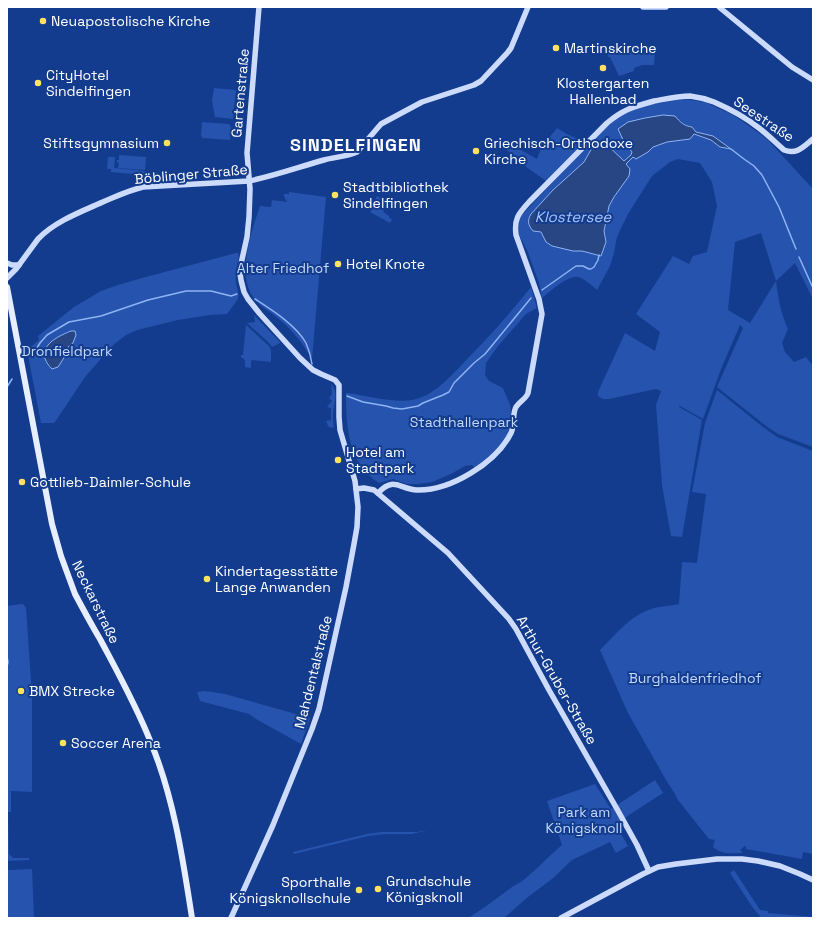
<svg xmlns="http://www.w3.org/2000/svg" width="820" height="925" font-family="'Space Grotesk',sans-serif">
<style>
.green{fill:#2553ad;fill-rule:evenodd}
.water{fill:#284684;stroke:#8fb3f4}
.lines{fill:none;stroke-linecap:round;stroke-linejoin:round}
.stream{stroke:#8fb3f4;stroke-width:1.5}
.secondary{stroke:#ccdbfc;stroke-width:5.5}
.primary{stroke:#e7eeff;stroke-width:6}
.poi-dot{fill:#ffe25d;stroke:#133c8e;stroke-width:1.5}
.labels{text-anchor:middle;stroke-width:4;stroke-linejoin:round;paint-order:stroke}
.poi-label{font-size:14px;fill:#fff;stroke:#133c8e;text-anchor:start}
.street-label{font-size:14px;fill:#fff;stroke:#133c8e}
.park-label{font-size:14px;fill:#c4d8fc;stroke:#133c8e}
.water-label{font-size:15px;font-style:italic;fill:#a9c5f8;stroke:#133c8e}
.district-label{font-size:18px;font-weight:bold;letter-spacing:1px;fill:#fff;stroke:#133c8e}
</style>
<rect width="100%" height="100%" fill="#133c8e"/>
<g class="green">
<polygon points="608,45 636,47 655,50 654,65 642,65 634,68 634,71 619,76 610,57 608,57"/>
<polygon points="214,88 236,90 233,119 215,117 212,101"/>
<path d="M684,99l21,3 28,13 9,6 25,18 46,50v110l-18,-36 -19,18c2,17 5,33 12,48l-6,14 3,9 9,10 12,-5 7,9v81l-35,-13 -12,-8 -49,-39 26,-59 -3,-3 -19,44 -18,50 -23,-13v-1l-1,2 23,13 -20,117 -11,-1 -9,-51 -6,-80 5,-14 -5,-2 -47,10h-6l-5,-3v-4l27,-59 30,18 5,-19 -24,-18 37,-58 16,8 4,-8 14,-4 10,-46 -5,-24 -12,-19 -22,-4 -8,3 -18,14 -24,38 -7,14 -4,9 -3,16 -4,13 -13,24c-5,-4 -10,-9 -16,-12 -10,-6 -30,13 -39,20l-3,-15 -12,-33 -8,-15v-17l84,-89c7,-6 15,-12 23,-16 16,-9 40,-11 58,-14zM663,115l12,1c5,6 9,10 17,11l4,5 17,4 18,13 -11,-2 -9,-7 -17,-6 -4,5 -23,3 -14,5 -5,5 -15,5 -7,7 3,2 -20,40 -5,25 2,11 -24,9h-10l-26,-9 -4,-8 -14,-11 1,-4 2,-5 22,-24 31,-28 9,-16 10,-5 21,21 7,-7 1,-3 -8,-10 21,-24zM761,233l15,48 -26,42 -22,-13 7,-68z"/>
<polygon points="202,122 229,124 231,127 230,140 202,138 201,135"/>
<polygon points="557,128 567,134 584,142 546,181 525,166 518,157 501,147 505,141 537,159 543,143 549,138"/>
<polygon points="119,155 146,157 145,170 118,168 119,163 117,162 117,160 119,160"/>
<polygon points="108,157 115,157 114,168 145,171 144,175 111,172 111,169 107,169"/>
<path d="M289,192l37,5 -14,162c-10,-17 -22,-32 -38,-44 -5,-4 -12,-8 -17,-13 -23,-24 -6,-69 3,-96l11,1 1,-7 15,2 -3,-6v-2h5z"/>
<polygon points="377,196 380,198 381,197 385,198 386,197 391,200 390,203 388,203 383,212 389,216 389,218 392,219 390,223 370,212 373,208 371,207"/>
<path d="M236,253h2l1,3c-2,9 -4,17 -3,27 1,5 3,10 2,16l-11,15 -17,1 -32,5 -41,10 -11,5 -14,11 -27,31 -30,45 -2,1h-12l-14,-73 12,-10 -1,-4 36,-29 27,-16 17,-6 24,-7z"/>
<path d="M531,287l6,21 -11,6 -28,32 -12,17 -1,12 4,6 14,7c2,6 5,11 7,17 1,5 1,11 1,16 -2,22 -20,35 -36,47l-3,-3 -7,1 -14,8 -19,8 -14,2h-11l-14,-5 -14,4c-31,-19 -33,-57 -33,-90h2c19,3 46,10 64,7 24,-4 44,-30 60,-46 21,-22 40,-43 59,-67z"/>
<polygon points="254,315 280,342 280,343 272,347 268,342 247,323 255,322"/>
<polygon points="246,325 269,346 271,350 271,362 252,360 251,362 251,368 245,367 245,360 241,357 241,355 243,355"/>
<path d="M331,384c8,8 3,19 2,29 0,5 0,9 1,14l-3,1 -3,-2 -2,-5 5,-1v-12l-4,-1 5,-6 -3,-3 3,-4z"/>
<path d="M717,390l46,37 14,10 36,14v403l-10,-2 -1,7 -56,-10v-3h-1l-5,4 2,2v1c-11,0 -20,2 -29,-6l2,-7 -6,-1 -31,-39 -3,-6 -9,-14 -38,-67 -28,-63c15,-15 30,-34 51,-41 9,-3 19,-3 28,-5l3,-42 15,1 9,-69 -14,-2 13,-69z"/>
<polygon points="21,604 23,604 26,608 32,695 32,792 11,791 11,812 8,812 9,854 13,858 29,858 29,860 7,861 7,606"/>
<polygon points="205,691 225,694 310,718 301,744 256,719 249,714 200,701 197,692"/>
<path d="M655,780l8,13 -34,22 -13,10 12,21 -12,7 -6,-11 -38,18 -20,19 -24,18 -24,21h-36c15,-9 29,-20 44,-31 5,-3 11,-6 15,-10 12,-10 23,-22 35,-32l-15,-44 48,-17 16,25z"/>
<polygon points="429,830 412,834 385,834 368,836 294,854 293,852 367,834 381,832 417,832"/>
<polygon points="32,869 34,918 7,918 7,870"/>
<polygon points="734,870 760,910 768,911 768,913 813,917 813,918 759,918 760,916 753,908 730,873"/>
</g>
<g class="water">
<path d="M663,115l12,1c5,6 9,10 17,11l4,5 17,4 18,13 -11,-2 -9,-7 -17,-6 -4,5 -23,3 -14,5 -5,5 -12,7 -3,-2 -7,7 4,5 -1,7 -15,21 -5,9 -5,25 2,11 -5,14 -19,-5h-9l-21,-5 -6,-4 -5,-10 -8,-1c-5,-6 -6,-10 -2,-17l22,-24 31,-28 9,-16 3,-2 7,-3 21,20 7,-6 1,-3 -8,-10 -6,-13 10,-7 17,-4z"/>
<path d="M71,331h4l1,4 -3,8 -5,4 -1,6 -9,14 -6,2c-19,-19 1,-31 19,-38z"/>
</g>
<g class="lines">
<g class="stream">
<polyline points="731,149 744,159 754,166 762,175 779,207 796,249"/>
<polyline points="799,257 813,288"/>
<polyline points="542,290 576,266 583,266 589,269 591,269 594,267 598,260 599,255"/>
<path d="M255,299c17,11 41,26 51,44 3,7 5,14 6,21"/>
<polyline points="32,356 40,343 47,335 69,322 101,316 148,300 186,291 211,291 231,296 237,294"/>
<polyline points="7,387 12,379"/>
<polyline points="347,396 363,402 386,406 393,408 402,409 418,406 423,403 443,395 449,392 454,383 474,363 485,354 531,298"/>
<polyline points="7,656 8,662 7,667"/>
</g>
<g class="secondary">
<polyline points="643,7 666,7"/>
<polyline points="719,7 792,67 813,80"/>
<polyline points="7,263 12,265 19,265"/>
<path d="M7,278l9,-9 22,-30c17,-18 45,-28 67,-38 12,-5 25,-11 38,-14l106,-6c25,-5 50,-14 75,-21 10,-3 22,-3 33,-8l24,-28 41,-22 52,-17 7,-4 27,-29 3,-4 17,-41"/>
<polyline points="356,489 364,488 374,490 448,553 509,619 516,629 549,690 617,809 637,845 649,871"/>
<path d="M378,493c16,-17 21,-4 39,-3 33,1 79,-27 94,-57 4,-8 1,-19 5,-26 4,-6 10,-8 12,-14l14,-79 -3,-15 -23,-64c-2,-16 2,-21 13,-33l78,-79c17,-14 26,-16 47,-22 11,-2 24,-5 36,-5 8,1 16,3 24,6 16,7 31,15 45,26 9,7 17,15 25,22 13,5 19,-3 29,-11"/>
<polyline points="231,918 273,825 312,729 319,709 346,587 354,544 357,527 358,507 355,481 340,430 339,417 339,385 335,380 321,374 313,370 300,358 260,314 248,299 244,292 241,280 240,273 241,264 247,237 249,217 250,189 247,153 259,7"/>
<polyline points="561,918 643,874 658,867 676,864 717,859 742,859 758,861 780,866 800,874 813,880"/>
</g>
<path class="primary" d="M7,287l45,237 9,32 14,38c8,15 16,30 25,45 18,34 37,68 51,104 23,55 32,117 41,175"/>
</g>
<g class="poi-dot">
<circle cx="43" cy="21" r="4"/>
<circle cx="556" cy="48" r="4"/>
<circle cx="603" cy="68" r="4"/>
<circle cx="38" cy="83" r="4"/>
<circle cx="167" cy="143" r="4"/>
<circle cx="476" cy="151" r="4"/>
<circle cx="335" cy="195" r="4"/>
<circle cx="338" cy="264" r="4"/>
<circle cx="338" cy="460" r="4"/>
<circle cx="22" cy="482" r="4"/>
<circle cx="207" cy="579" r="4"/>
<circle cx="21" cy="691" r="4"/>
<circle cx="63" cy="743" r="4"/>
<circle cx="378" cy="889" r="4"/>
<circle cx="359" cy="890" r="4"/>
</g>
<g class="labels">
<g class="poi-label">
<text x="51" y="26">Neuapostolische Kirche</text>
<text x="564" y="53">Martinskirche</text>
<text x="46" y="80">CityHotel<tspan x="46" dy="16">Sindelfingen</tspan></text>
<text x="603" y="88" text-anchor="middle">Klostergarten<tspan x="603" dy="16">Hallenbad</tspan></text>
<text x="159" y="148" text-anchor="end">Stiftsgymnasium</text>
<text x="484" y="148">Griechisch-Orthodoxe<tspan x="484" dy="16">Kirche</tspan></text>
<text x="343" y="192">Stadtbibliothek<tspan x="343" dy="16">Sindelfingen</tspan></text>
<text x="346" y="269">Hotel Knote</text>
<text x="346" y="457">Hotel am<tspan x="346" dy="16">Stadtpark</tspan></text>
<text x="30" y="487">Gottlieb-Daimler-Schule</text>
<text x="215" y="576">Kindertagesstätte<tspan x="215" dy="16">Lange Anwanden</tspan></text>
<text x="29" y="696">BMX Strecke</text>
<text x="71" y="748">Soccer Arena</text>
<text x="386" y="886">Grundschule<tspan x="386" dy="16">Königsknoll</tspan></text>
<text x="351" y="887" text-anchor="end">Sporthalle<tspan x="351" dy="16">Königsknollschule</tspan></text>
</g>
<g class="street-label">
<text transform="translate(240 93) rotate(-85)" y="5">Gartenstraße</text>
<text transform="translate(764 119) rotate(34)" y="5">Seestraße</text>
<text transform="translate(191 174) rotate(-5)" y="5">Böblinger Straße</text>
<text transform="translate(96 602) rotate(64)" y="5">Neckarstraße</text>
<text transform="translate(313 672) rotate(-76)" y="5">Mahdentalstraße</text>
<text transform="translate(557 680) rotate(60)" y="5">Arthur-Gruber-Straße</text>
</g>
<g class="park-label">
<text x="283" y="273">Alter Friedhof</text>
<text x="67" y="356">Dronfieldpark</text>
<text x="464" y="427">Stadthallenpark</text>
<text x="695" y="683">Burghaldenfriedhof</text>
<text x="584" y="817">Park am<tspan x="584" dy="16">Königsknoll</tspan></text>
</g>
<g class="water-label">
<text x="573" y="222">Klostersee</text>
</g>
<g class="district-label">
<text x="356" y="151">SINDELFINGEN</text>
</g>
</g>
<rect width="820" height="925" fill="none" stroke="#ffffff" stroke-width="16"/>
</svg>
